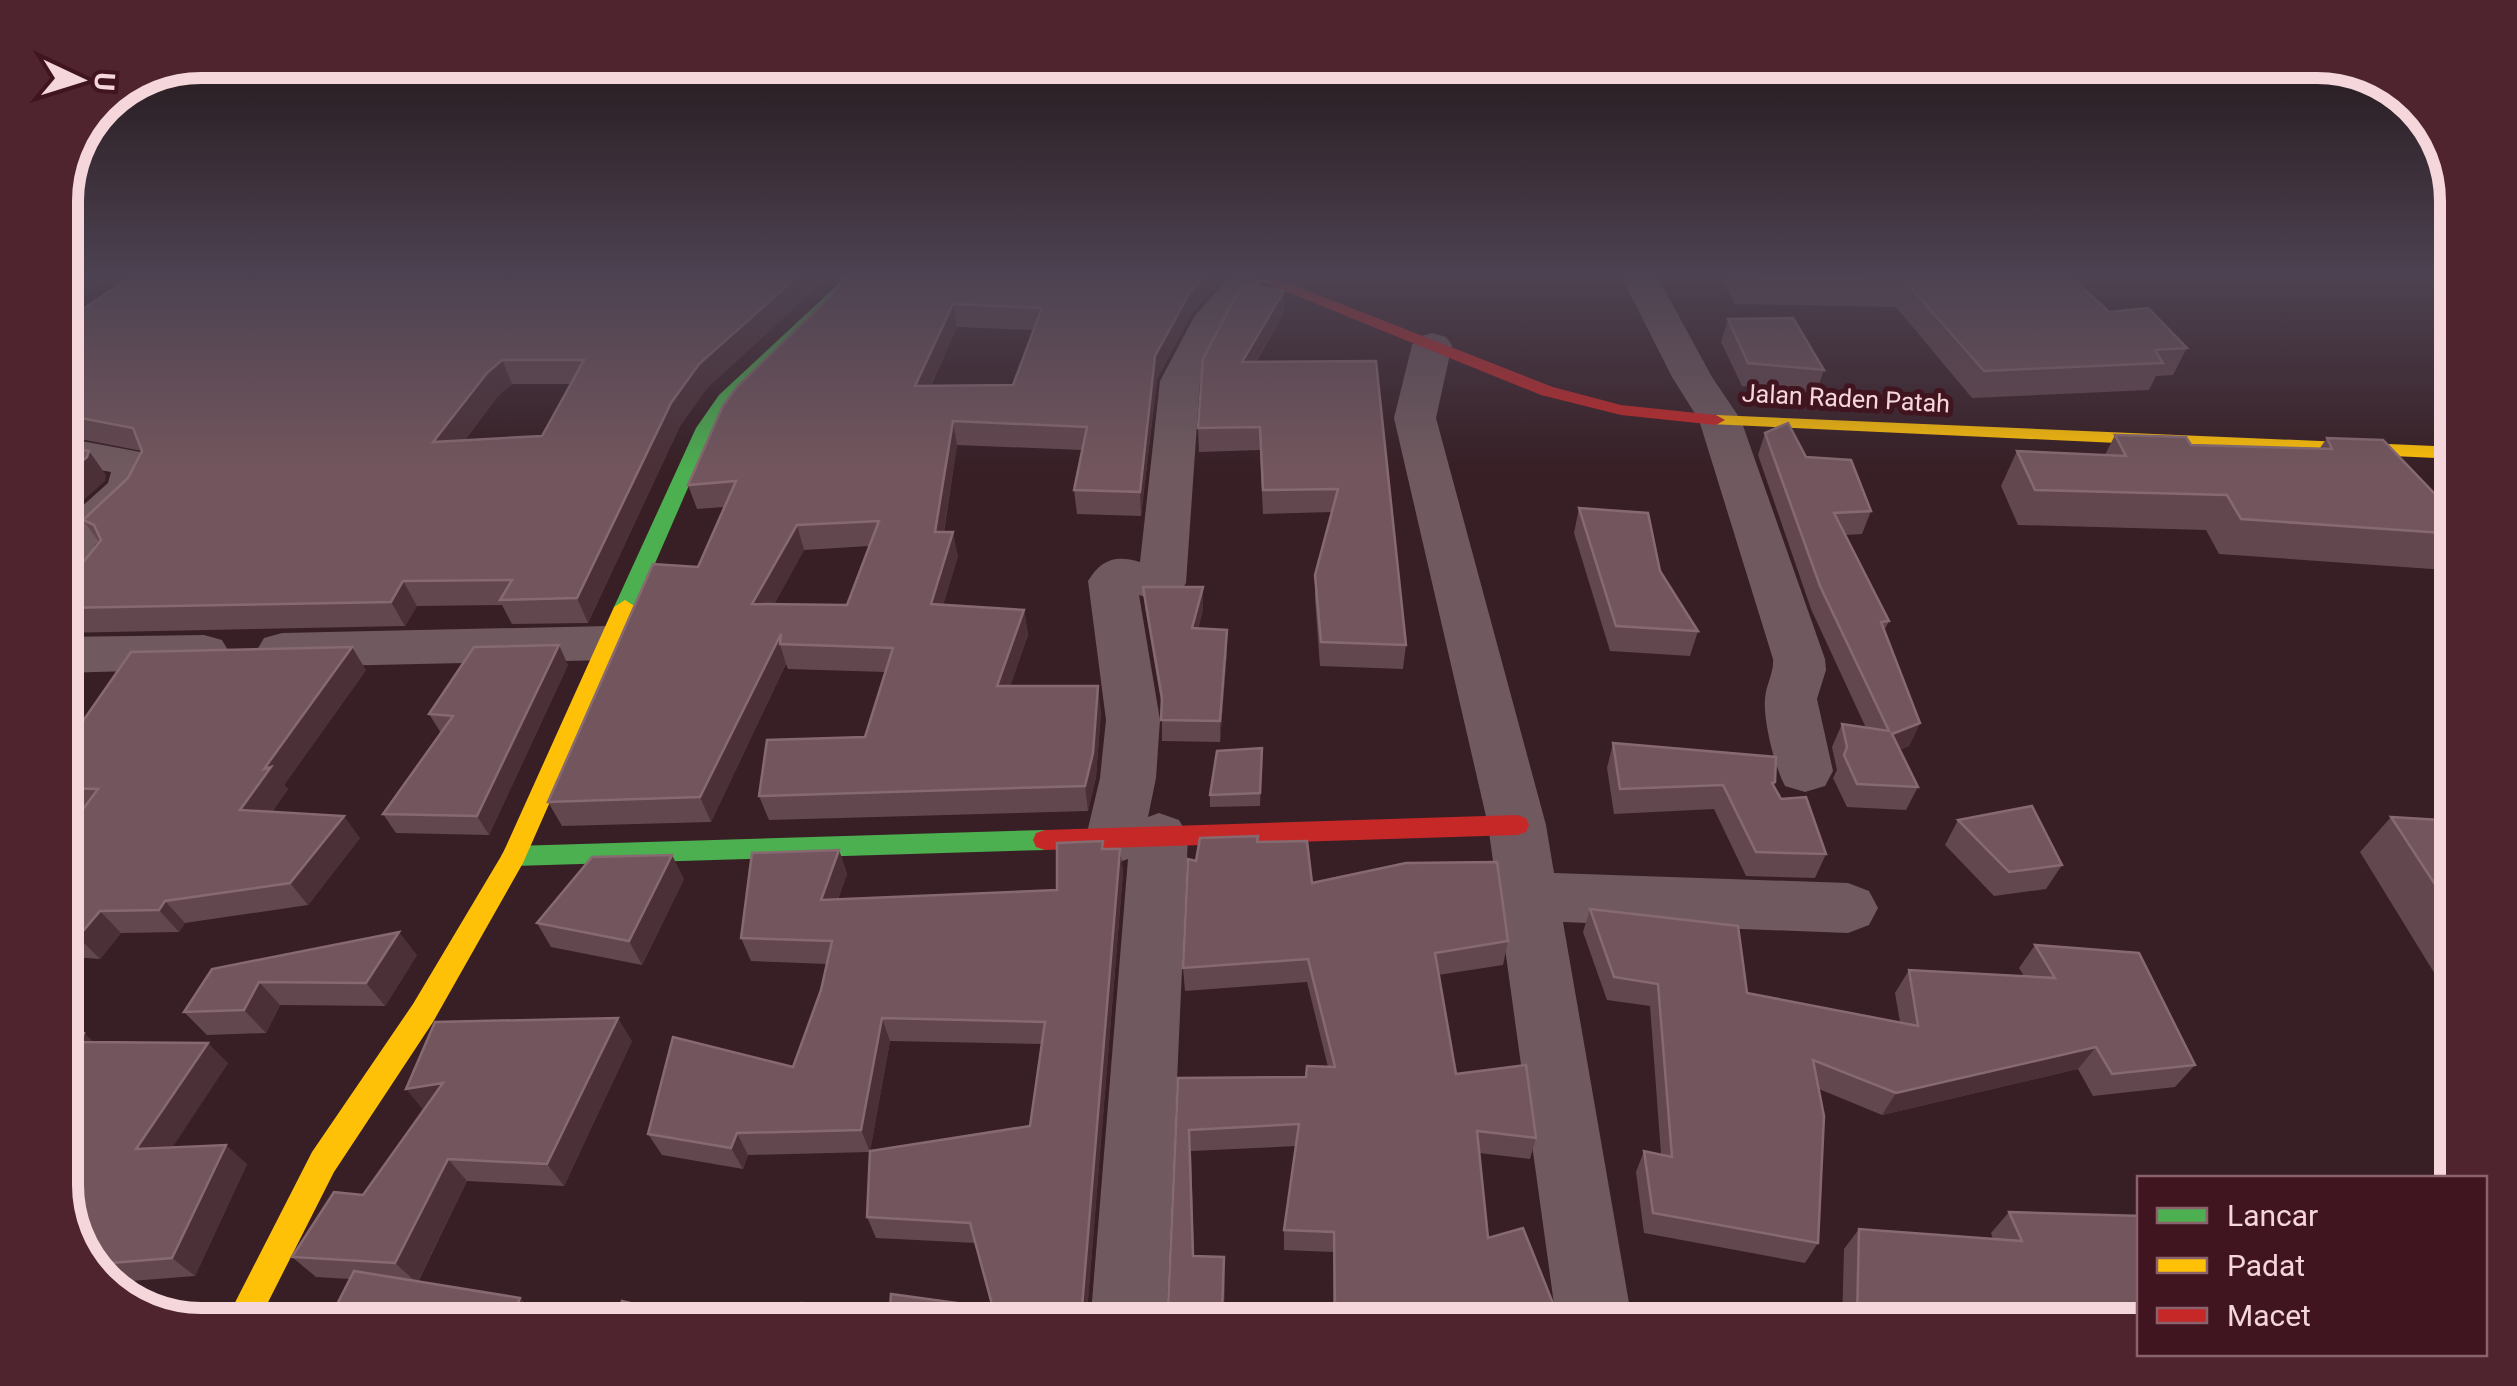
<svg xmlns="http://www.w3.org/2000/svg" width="2517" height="1386" font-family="Roboto,sans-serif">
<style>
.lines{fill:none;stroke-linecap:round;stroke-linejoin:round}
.street{fill:#705a5f;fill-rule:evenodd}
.fast{fill:#4caf50;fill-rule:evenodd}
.slow{fill:#ffc107;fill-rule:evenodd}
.jam{fill:#c62828;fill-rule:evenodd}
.wall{fill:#63474e;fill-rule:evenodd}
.shaded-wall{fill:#4b3037}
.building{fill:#73565d;stroke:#876a71;stroke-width:2.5;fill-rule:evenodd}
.labels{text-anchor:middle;stroke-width:10;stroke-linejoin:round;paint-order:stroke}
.far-street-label{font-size:25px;fill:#f4d6db;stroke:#411520}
.rim{fill:none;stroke:#f4d6db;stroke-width:12}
</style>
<rect width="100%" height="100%" fill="#371f25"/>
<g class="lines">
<g class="street">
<path d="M1230,276h38l-38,45 -30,60 -14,202 -7,11 -21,7 -19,-6 21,125 -4,58 -8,39 11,-4 20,7 9,16 -22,490h-76l38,-467 -14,5 -21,-7 -8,-16 15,-63 6,-58 -18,-139c14,-22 27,-26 52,-19l20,-181 34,-64z"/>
<path d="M1621,276h36l55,101 29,43 84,239 1,11 -9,29 16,72 -8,15 -20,6 -20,-6c-10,-18 -22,-66 -20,-87 1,-15 9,-25 8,-40l-74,-239 -27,-43z"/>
<polygon points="1432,333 1446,337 1452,345 1436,418 1546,825 1554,873 1848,883 1869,891 1878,908 1869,925 1848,933 1563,922 1633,1326 1557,1326 1488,825 1394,418 1412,345 1418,337"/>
<path d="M60,437l86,16 9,20 -13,28 -48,45 15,5 7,11c-14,22 -30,47 -56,54v-90l48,-43 3,-11 -51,-9z"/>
<polygon points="609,626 627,631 634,643 627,655 609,660 282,667 264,662 257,650 264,638 282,633"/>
<polygon points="204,635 222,640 229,652 222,664 204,669 60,673 60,637"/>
</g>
<g class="fast">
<polygon points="847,276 864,276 731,403 714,428 636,607 625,614 618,612 614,607 696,428 719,395"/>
<polygon points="1045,830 1054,833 1057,840 1054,847 1045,850 514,866 505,863 501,856 505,849 514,846"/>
</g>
<g class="slow">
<polygon points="1716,415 2457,447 2457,459 1710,424 1710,416"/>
<polygon points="625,600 636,607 523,863 433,1022 334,1172 256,1326 223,1326 312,1152 413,1004 503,853 614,607"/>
</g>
<g class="jam">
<polygon points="1248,276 1270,276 1553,387 1621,405 1716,415 1725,420 1716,425 1621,415 1541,395"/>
<polygon points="1517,815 1526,818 1529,825 1526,832 1517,835 1045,850 1036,847 1033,840 1036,833 1045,830"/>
</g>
</g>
<g class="wall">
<path d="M133,276h696l-122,112 -27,38 -92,197 -76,1 -10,-19 -85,1 -12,20 -345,7v-49l9,-4 30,-38 -16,-22 45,-42 14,-27 -82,-16v-111zM512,384h59l-29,52 -77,4 33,-44z"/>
<path d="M853,276l365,7 -27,32 -34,64 -16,137 -64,-2 -3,-24 8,-40 -125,-5 -13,87 14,24 -15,49 81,5 4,25 -18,51 91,25 -5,66 -8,34 -319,9 -10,-24 106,-59 20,-65 -97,-3 -2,-5 -75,158 -149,4 -14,-24 150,-235 26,-60 -27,2 -9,-24zM957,327l77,3 -21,55 -82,1zM869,546l-22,59 -73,-1 30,-54z"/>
<polygon points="1719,276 2070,276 2109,312 2187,348 2173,375 2156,376 2149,390 1972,398 1896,307 1735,304"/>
<polygon points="1284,313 1256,362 1376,361 1406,645 1403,669 1320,666 1315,599 1315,575 1332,512 1263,514 1260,450 1199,452 1198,428"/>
<polygon points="1728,319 1824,370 1816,393 1742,386 1721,342"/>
<polygon points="1765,433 1806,457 1871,511 1862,534 1845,535 1889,621 1884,631 1920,723 1909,746 1899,750 1918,787 1906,810 1847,807 1833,778 1837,770 1832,747 1842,724 1866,728 1811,609 1758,455"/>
<polygon points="2115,435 2191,445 2320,448 2327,438 2457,517 2457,557 2446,570 2219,554 2206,530 2018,525 2001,486 2017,451 2105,455"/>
<polygon points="1579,508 1660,571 1698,631 1690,656 1610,651 1574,533"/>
<polygon points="1143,587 1203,587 1203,609 1198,629 1227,651 1220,742 1162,741 1162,707 1145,608"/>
<polygon points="568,665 489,835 396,833 383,814 441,733 429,714"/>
<polygon points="366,670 284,785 288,789 272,812 360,838 308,905 185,923 179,932 121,933 100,959 60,956 60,840 82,810 60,809 60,722 83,721"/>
<polygon points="1613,743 1775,782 1774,786 1781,799 1826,854 1815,878 1746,876 1714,809 1614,814 1607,768"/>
<polygon points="1262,748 1260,806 1210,807 1210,795"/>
<polygon points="2391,817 2457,821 2457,1010 2360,852"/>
<polygon points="1958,820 2062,865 2046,889 1994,896 1945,845"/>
<path d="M1103,841l1,8h16l3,23 -36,439h77l4,-4 10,-229 128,-1 22,-10 -21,-85 -122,9 -2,-23 13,-107 61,-19 55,41 196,58 -5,24 -65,10 18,99 80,64 -6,21 -51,-6 9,85 74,88h-673l104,-18 -17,-65 -100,-5 -9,-21 3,-65 -122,3 -5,14 -81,-14 -14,-21 145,-67 28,-77 6,-26 -76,-3 -10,-23 98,-88 8,24 -9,25 219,-9zM890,1041l151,3 -11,82 -160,25zM1296,1146l-12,84v20l49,2v53l-109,7 1,-36 -31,-20 -3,-105z"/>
<polygon points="684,879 642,965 551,947 537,923"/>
<polygon points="1590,909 1747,993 1900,1022 1895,993 1909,970 2024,976 2019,968 2035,945 2195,1065 2175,1087 2093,1096 2078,1069 1882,1115 1819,1089 1818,1243 1805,1263 1644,1233 1636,1172 1644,1151 1661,1154 1650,1006 1607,1000 1583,932"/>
<polygon points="417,955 385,1006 280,1005 266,1033 207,1035 184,1012 212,969"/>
<polygon points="632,1041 564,1186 467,1181 418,1282 520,1298 543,1323 542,1326 326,1326 350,1279 316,1277 292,1257 363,1195"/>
<polygon points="95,1042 228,1063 172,1147 247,1164 195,1276 106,1283 84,1264"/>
<polygon points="2009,1212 2140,1326 1842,1326 1844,1249 1859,1229 1993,1239 1991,1233"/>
</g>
<g class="shaded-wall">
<polygon points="66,276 115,276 60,312 60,280"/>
<polygon points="798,276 829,276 707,388 680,426 588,623 577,598 671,403 699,364"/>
<polygon points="1205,276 1218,276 1218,283 1191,315 1157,379 1141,516 1140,492 1155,356 1190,292"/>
<polygon points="1284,291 1284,313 1242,384 1242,362"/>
<polygon points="953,304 957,327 920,410 915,386"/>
<polygon points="502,360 512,384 498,396 445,466 433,442 487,373"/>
<polygon points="953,421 957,445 940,556 935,532"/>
<polygon points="89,451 106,475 105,481 60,521 60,480"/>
<polygon points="797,525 804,550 761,629 752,604"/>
<polygon points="953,532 958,556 936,629 931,604"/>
<polygon points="403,581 417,606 405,626 391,602"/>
<polygon points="1203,587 1203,609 1193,650 1192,628"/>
<polygon points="1024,610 1028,635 1002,711 997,686"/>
<polygon points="1227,630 1227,651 1220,742 1220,721"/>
<polygon points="781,634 780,644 786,664 711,822 700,797"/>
<polygon points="559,645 568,665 489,835 477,816"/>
<polygon points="352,647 366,670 284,785 288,789 258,832 240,810 264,769"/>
<polygon points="1098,686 1101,711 1096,777 1088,811 1085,786"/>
<polygon points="1920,723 1909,746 1881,758 1892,734"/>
<polygon points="344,816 360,838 308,905 290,883"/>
<polygon points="1120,849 1123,872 1086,1326 1082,1307"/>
<polygon points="839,850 847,874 829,923 821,900"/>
<polygon points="672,855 684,879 642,965 629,941"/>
<polygon points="165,901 185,923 179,932 159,910"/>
<polygon points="100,911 121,933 100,959 78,937"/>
<polygon points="399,932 417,955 385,1006 366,983"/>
<polygon points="259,982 280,1005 266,1033 244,1010"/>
<polygon points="618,1018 632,1041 564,1186 547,1164"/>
<polygon points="882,1018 890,1041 870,1152 861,1130"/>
<polygon points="84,1033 106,1053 80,1042"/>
<polygon points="208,1043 228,1063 159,1168 136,1149"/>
<polygon points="2096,1047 2078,1069 1882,1115 1896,1093"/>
<polygon points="443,1083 425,1112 406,1089"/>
<polygon points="737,1133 748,1155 743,1169 731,1148"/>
<polygon points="226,1145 247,1164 195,1276 172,1258"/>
<polygon points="448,1159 467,1181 417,1283 395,1263"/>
<polygon points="1224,1257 1225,1276 1223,1326 1222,1313"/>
<polygon points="520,1298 543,1323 542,1326 508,1326"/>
</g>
<g class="building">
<path d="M133,276h665l-99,88 -28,39 -94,195 -77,2 12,-20 -109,1 -12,21 -331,6v-24l9,-4 32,-40 -7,-15 -11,-5 45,-42 14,-27 -9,-23 -73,-14v-90zM502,360h82l-42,76 -109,6 54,-69z"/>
<path d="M852,276h353l-15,16 -35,64 -15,136 -66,-2 13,-63 -134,-6 -18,111h18l-22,72 93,6 -27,76h101l-5,67 -8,33 -326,10 8,-56 98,-3 28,-89 -113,-4 1,-10 -81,163 -152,5 105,-238 45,3 38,-86 -48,4 35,-79 14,-19zM953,304l89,4 -29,77 -98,1zM879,521l-32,84 -95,-1 45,-79z"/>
<polygon points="1741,276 2070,276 2109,312 2148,308 2187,348 2155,350 2163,363 1984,371 1905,281 1742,278"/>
<polygon points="1246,285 1284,291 1242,362 1376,361 1406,645 1321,642 1315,575 1338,489 1263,490 1260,427 1198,428 1203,359 1233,301"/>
<polygon points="1793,318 1824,370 1748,363 1728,319"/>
<polygon points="1788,423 1806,457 1851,460 1871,511 1834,513 1889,621 1881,622 1920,723 1892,734 1918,787 1857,784 1844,755 1847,747 1842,724 1889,731 1820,586 1765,433"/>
<polygon points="2115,435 2186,437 2191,445 2332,449 2327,438 2383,440 2457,517 2457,534 2241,519 2227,495 2035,490 2017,451 2126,456"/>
<polygon points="60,445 89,451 87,457 60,480"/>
<polygon points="1579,508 1648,513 1660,571 1698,631 1616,626"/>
<polygon points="1143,587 1203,587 1192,628 1227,630 1220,721 1161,720 1162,698"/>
<polygon points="559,645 477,816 383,814 453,716 429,714 474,647"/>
<polygon points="352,647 264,769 271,767 240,810 344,816 290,883 165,901 159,910 100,911 78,937 60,936 60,840 98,789 60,788 60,722 83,721 131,652"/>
<polygon points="1613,743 1776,757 1775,782 1772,783 1781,799 1806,797 1826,854 1756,852 1723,785 1620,789"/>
<polygon points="1262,748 1260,793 1210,795 1217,751"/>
<polygon points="2032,806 2062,865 2009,872 1958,820"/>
<polygon points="2391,817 2457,821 2457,918"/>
<path d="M1258,836l-1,6 50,-1 5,42 94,-20 91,-1 11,79 -73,12 21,121 70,-9 10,73 -59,-7 11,107 35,-10 39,98h-764l4,-23 87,23 2,-32 102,14 -23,-85 -103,-6 3,-66 160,-25 15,-104 -163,-4 -21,112 -124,3 -6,15 -83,-14 25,-97 120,30 28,-77 11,-49 -91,-3 11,-85 87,-3 -18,50 236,-10v-47l46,-2 -1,8h18l-38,458 4,4h78l4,-4 10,-229 128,-1 1,-11 28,1 -27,-108 -125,9 5,-109 8,2 4,-23zM1299,1124l-15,106 50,2 1,73 -113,8 2,-56 -31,-1 -4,-126z"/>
<polygon points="672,855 629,941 537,923 592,857"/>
<polygon points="1590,909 1738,926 1747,993 1918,1026 1909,970 2055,978 2035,945 2139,953 2195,1065 2112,1074 2096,1047 1896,1093 1813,1060 1824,1116 1818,1243 1653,1213 1644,1151 1672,1157 1658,984 1614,977"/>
<polygon points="399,932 366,983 259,982 244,1010 184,1012 212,969"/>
<polygon points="618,1018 547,1164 448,1159 395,1263 292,1257 334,1192 363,1195 443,1083 406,1089 435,1022"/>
<polygon points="60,1031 84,1033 80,1042 208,1043 136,1149 226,1145 172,1258 86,1265 84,1264 60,1195"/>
<polygon points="2009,1212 2140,1216 2140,1326 1908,1326 1857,1320 1859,1229 2022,1241"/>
<polygon points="354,1271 520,1298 508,1326 326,1326"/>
<polygon points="622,1301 724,1326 612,1326"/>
</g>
<linearGradient id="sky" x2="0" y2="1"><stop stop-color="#1e1114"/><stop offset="0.59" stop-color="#4d4251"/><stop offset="1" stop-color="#4d4251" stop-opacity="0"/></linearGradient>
<rect width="2517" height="470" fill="url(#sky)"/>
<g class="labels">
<g class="far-street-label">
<text transform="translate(1846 398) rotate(3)" y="9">Jalan Raden Patah</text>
</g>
</g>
<path d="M0 0H2517V1386H0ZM201 78H2317A123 123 0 0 1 2440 201V1185A123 123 0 0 1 2317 1308H201A123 123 0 0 1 78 1185V201A123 123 0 0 1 201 78Z" fill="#4f242f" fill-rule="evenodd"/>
<path class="rim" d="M201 78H2317A123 123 0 0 1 2440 201V1185A123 123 0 0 1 2317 1308H201A123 123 0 0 1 78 1185V201A123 123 0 0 1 201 78Z"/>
<rect x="2137" y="1176" width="350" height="180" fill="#411520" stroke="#89626b" stroke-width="2.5"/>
<rect x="2157" y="1208" width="50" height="15" fill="#4caf50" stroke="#89626b" stroke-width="2.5"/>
<text x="2227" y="1226" font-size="30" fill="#f4d6db">Lancar</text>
<rect x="2157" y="1258" width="50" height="15" fill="#ffc107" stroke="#89626b" stroke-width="2.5"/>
<text x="2227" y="1276" font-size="30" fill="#f4d6db">Padat</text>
<rect x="2157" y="1308" width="50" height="15" fill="#c62828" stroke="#89626b" stroke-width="2.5"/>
<text x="2227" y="1326" font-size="30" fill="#f4d6db">Macet</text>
<g transform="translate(80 80) rotate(94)" stroke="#411520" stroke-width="8" paint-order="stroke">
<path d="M0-8L18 38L0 25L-18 38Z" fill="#f4d6db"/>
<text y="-15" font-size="28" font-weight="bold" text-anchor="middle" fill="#f4d6db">U</text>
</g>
</svg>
